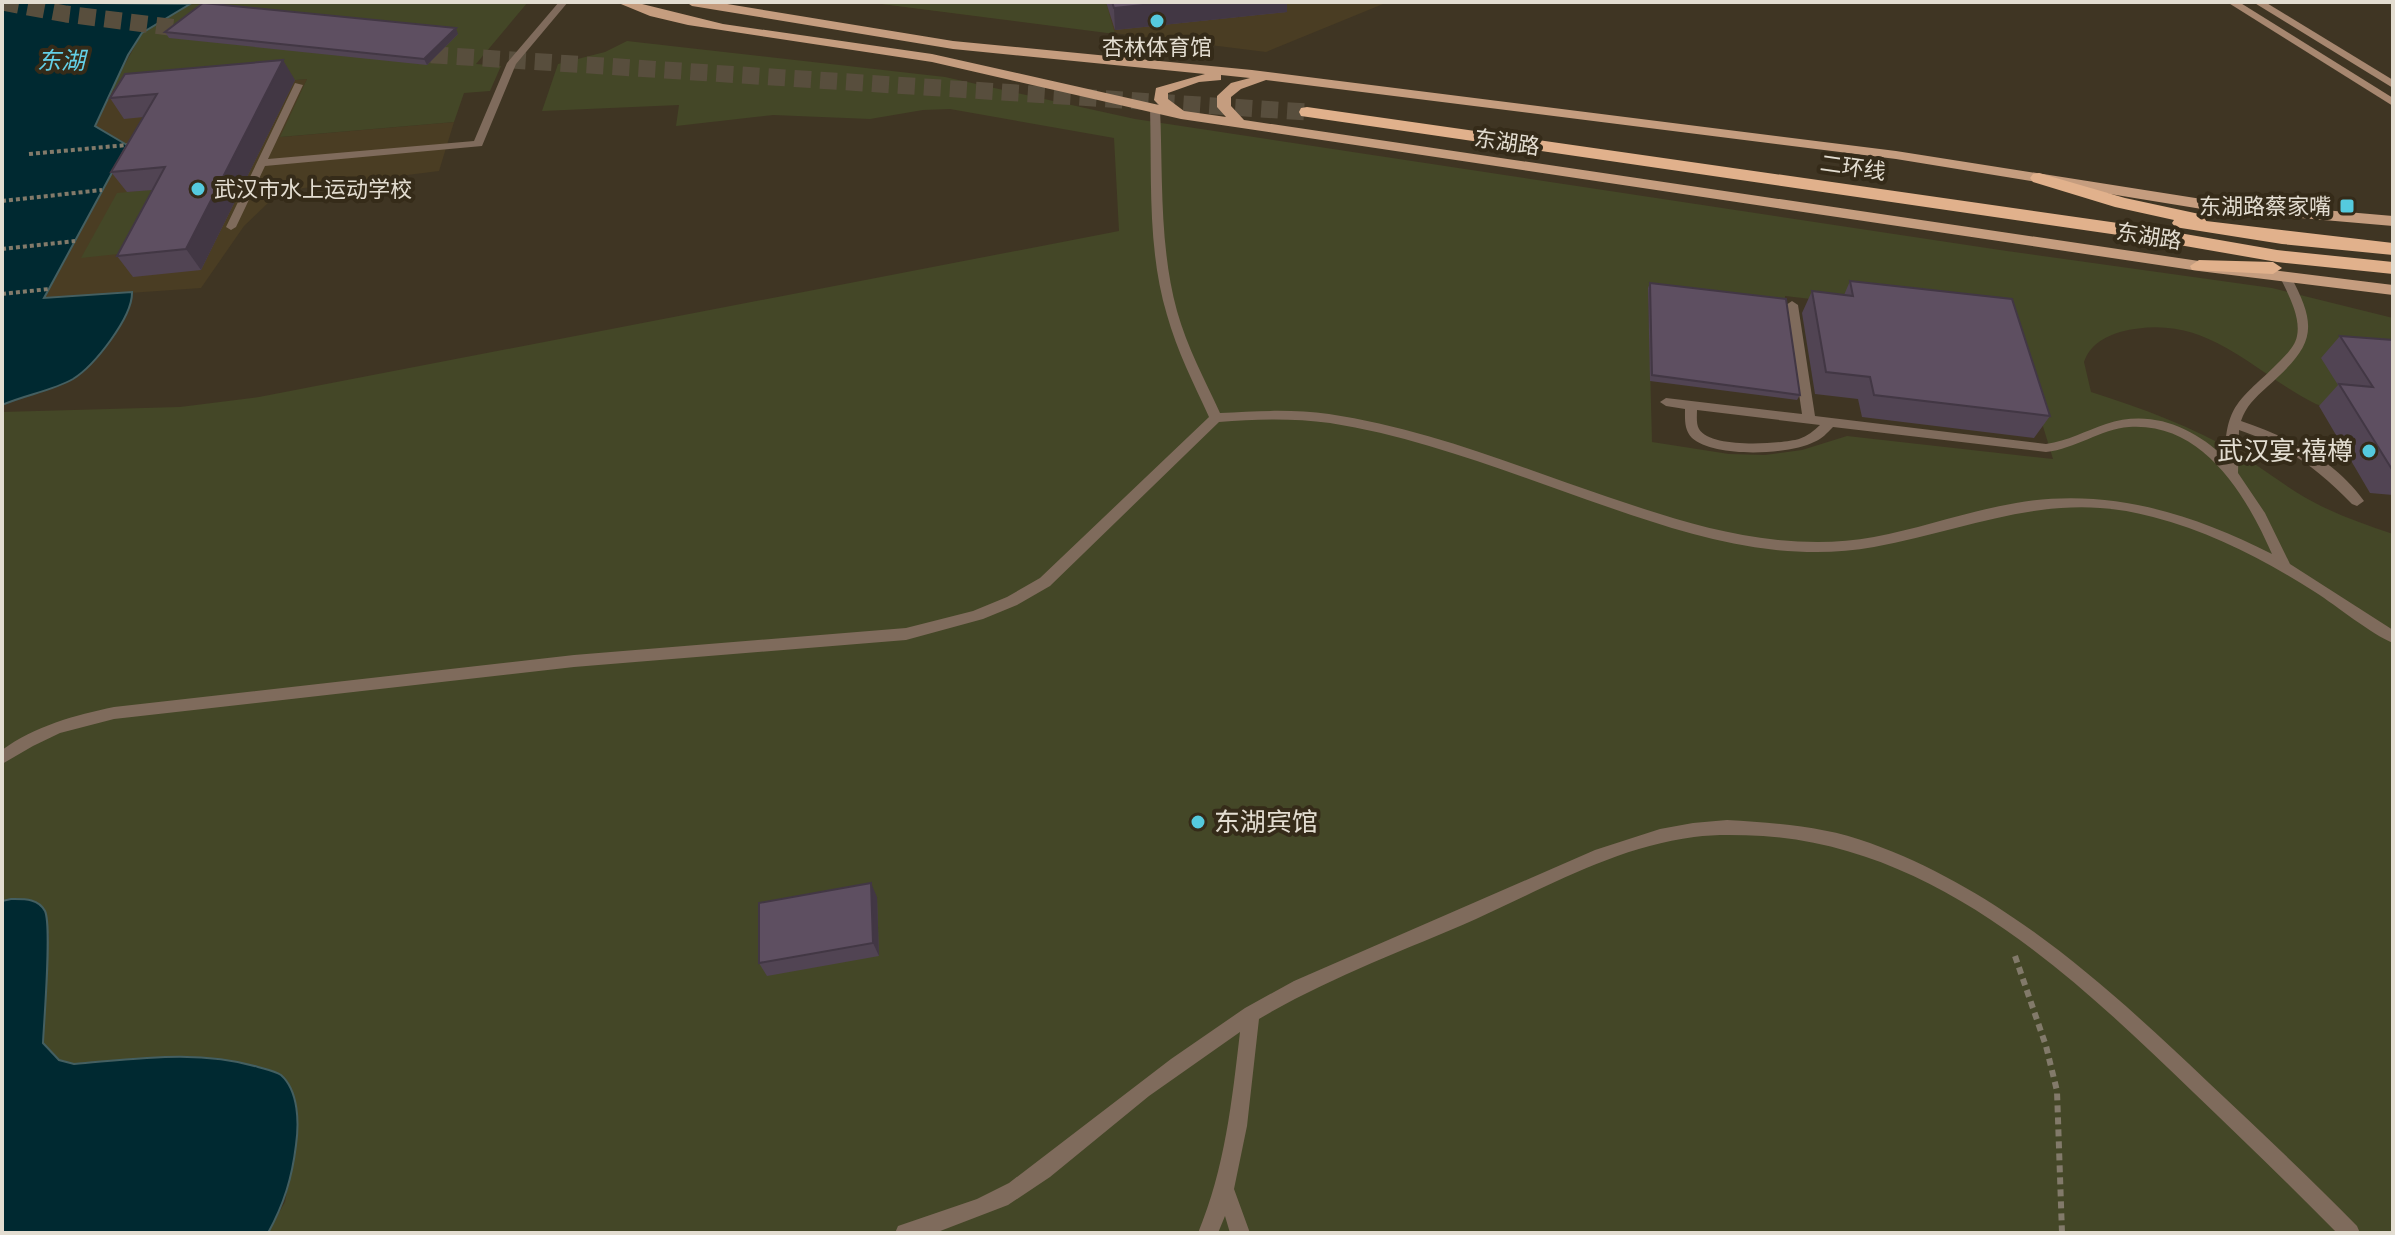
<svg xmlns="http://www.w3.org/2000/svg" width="2395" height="1235" font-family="'Asap Condensed','Noto Sans SC',sans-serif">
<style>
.built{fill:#4a3d23}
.green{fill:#444727;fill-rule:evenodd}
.water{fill:#002931;stroke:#445f61;stroke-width:2}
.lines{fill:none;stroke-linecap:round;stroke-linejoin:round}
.highway-tunnel{stroke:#584e3d;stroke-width:17;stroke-dasharray:17 9;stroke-linecap:butt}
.path-far1{stroke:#827a6a;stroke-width:4;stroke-dasharray:4 3;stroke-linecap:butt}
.path{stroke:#827a6a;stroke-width:6;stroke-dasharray:7 5;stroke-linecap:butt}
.lane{fill:#7f6b5c;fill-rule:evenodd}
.secondary{fill:#a78770;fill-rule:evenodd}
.primary{fill:#c59d7f;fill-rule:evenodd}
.highway{fill:#e1b18c;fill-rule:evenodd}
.wall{fill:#514453}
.shaded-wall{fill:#423744}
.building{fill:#5e4f61;stroke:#423744;stroke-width:2}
.poi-dot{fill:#55cade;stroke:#352b19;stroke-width:3}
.labels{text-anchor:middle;stroke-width:8;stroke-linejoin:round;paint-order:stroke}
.far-poi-label{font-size:22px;fill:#e3ddd1;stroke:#352b19}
.far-street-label{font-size:22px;fill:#e3ddd1;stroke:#352b19}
.far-water-label{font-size:24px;font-style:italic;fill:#63d0e8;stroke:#352b19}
.poi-label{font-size:26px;fill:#e3ddd1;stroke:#352b19;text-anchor:end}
</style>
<rect width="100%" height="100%" fill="#3f3523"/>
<g class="built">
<polygon points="866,2 1388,2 1266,52"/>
<polygon points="307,79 281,137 454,122 439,171 288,190 268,203 244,226 201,288 43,299 127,145 95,126 111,90 153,86 150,93"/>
</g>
<g class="green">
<polygon points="181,2 528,2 476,64 501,66 490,91 464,93 454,122 280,137 307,79 148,93 152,86 111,90 142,33 189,4"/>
<polygon points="866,2 1106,2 1115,34"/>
<path d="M627,41l318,36 190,42 865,131 272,38 121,30v45l-41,46c-11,-1 -26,0 -36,-5 -68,-34 -110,-94 -196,-72 -16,5 -30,13 -36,30l7,30c51,16 102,35 148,62 20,12 38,26 57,38 30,19 64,31 97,42v699h-2125l17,-31 13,-71 -97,-74 -128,7 -14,-3 -16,-18 6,-109 -38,-35 -9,2v-489l178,-5 79,-10 860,-166 -5,-93 -164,-29 -27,1 -53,9 -97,-4 -97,11 3,-21 -137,6 16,-47 47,-12zM1648,289l137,16v-9l226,26 42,137 -206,-23 -45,14 -37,5 -36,-1 -77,-12z"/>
<polygon points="179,187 146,251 81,258 117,193"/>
</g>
<g class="water">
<path d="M2,2l188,2 -48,29 -14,22 -33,71 32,19 -83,153 88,-6c1,25 -38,74 -59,87 -21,12 -49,16 -71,26z"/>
<path d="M11,899c13,0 27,-1 34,12 7,15 -1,109 -2,132l16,17 15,4c61,-5 125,-15 184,3 7,2 17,4 23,8 18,16 18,49 15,70 -4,33 -12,59 -28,88h-266v-332z"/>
</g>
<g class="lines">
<g class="highway-tunnel">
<polyline points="2,2 66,14 201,31"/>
<polyline points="405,53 1307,112"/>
</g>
<g class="path-far1">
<polyline points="29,154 127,145"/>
<polyline points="2,201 102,190"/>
<polyline points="2,249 75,241"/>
<polyline points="2,294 49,289"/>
</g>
<polyline class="path" points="2015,956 2046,1046 2057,1091 2062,1233"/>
<g class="lane">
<polygon points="559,2 568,2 516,64 482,146 265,166 236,227 231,230 226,227 295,83 303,85 268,159 474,141 507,63"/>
<path d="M1155,105l5,3c3,67 -1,137 17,203 10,36 28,69 43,102 36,-2 73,-4 109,1 96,14 188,52 279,83 56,19 111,37 170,43 32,3 64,3 96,-3 48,-9 94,-26 142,-34 91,-16 175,10 256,51 -26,-59 -69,-132 -143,-127 -28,2 -54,22 -83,25l-213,-25c-6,6 -11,12 -19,15 -25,13 -100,16 -122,-4 -8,-8 -7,-19 -7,-29l-19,-3 -6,-4 6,-4 136,16 -16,-109 6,-4 6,4 17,111 231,28c22,-3 39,-13 60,-20 45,-15 87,3 119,34 0,-57 19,-60 55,-97 7,-7 15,-15 17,-25 4,-19 -9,-42 -17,-59l6,-3 4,1c30,55 23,71 -23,112 -12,11 -21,19 -26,34 47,16 93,38 123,80l-7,5 -5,-2c-35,-36 -64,-57 -113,-74l-1,43 27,40 25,51 103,66v13c-22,-9 -56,-37 -78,-51 -50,-32 -104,-60 -162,-75 -102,-28 -181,12 -279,30 -32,6 -66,6 -98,3 -58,-6 -113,-24 -168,-43 -91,-31 -182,-69 -278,-84 -37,-5 -74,-4 -111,-1l-169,164 -33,19 -34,14 -77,21 -332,27 -460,52 -54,14 -27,13 -31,18v-14c33,-24 73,-35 112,-43l460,-52 332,-27 67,-17 34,-14 33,-19 169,-161c-15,-33 -32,-66 -42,-102 -20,-66 -15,-139 -17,-207zM1697,410l123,15c-6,6 -13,11 -21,14 -19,5 -88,10 -100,-10 -3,-5 -2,-13 -2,-19z"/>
<path d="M1727,820c49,3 97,6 143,23 133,48 238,144 339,240 50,47 100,94 148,143l3,7h-23c-47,-48 -96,-95 -144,-141 -120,-116 -255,-244 -430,-256 -23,-1 -46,-2 -69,1 -78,10 -147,50 -218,82 -73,32 -148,59 -217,100l-12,107 -13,63 16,44h-20l-5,-17 -7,17h-20c27,-65 34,-132 42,-201l-91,64 -99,81 -42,28 -73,28h-40l3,-7 79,-27 32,-16 162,-124 74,-51 49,-27 301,-131 65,-21 33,-6z"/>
</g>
<g class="secondary">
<polygon points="2227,2 2239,2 2393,98 2393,106"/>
<polygon points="2253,2 2265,2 2393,80 2393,88"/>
</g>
<path class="primary" d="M616,2h18l89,22 209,30 227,51 -5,-5 2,-12 49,-14 -252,-25 -261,-43 -6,-4h29l238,39 299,29 644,81 312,49 185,16v10l-185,-16 -312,-51 -630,-79 -25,9 -10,8v9l13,14 955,141 194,24v10l-194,-24 -1018,-152 -249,-57 -244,-37 -38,-9zM1221,75l29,3 -19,5 -14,13v11l9,10 -42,-6 -16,-12v-6l31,-11 22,-2z"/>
<g class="highway">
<polygon points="1307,107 2139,226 2277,250 2393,262 2393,274 2277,262 2139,238 1301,116 1299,112 1301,108"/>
<polygon points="2039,173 2125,198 2204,215 2206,221 2393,243 2393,255 2282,244 2181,228 2175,227 2172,223 2174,220 2115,207 2033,182 2030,178 2033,174"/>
<polygon points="2199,260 2273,262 2282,268 2273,274 2192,270 2190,266"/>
</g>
</g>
<g class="wall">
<polygon points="1106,2 1287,2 1287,12 1115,30"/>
<polygon points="165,32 458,34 427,65 169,38"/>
<polygon points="295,80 201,270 133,277 117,256 153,190 127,192 111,172 144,117 124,119 110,98"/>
<polygon points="1850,281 2050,416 2034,438 1862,417 1858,399 1815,394 1802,313 1812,291 1844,295"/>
<polygon points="1650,283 1800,395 1797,400 1650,381 1648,288"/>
<polygon points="2340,336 2393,340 2393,495 2370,493 2319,406 2338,385 2321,358"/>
<polygon points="877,897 879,956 767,976 759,963"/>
</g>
<g class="shaded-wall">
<polygon points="1172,2 1287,2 1287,12 1115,30 1114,8"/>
<polygon points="456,28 458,34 427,65 424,59"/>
<polygon points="283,60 295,80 201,270 186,249"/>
<polygon points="871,883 877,897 879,956 873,943"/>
</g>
<g class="building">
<polygon points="1112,2 1172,2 1114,8"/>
<polygon points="203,3 456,28 424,59 165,32"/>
<polygon points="283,60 186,249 117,256 165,167 111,172 157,94 110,98 125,74"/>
<polygon points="1850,281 2012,299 2050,416 1874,395 1870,377 1826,372 1812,291 1853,296"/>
<polygon points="1650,283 1786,299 1800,395 1652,375"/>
<polygon points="2340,336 2393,340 2393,471 2339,384 2373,387"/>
<polygon points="871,883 873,943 759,963 759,903"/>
</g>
<g class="poi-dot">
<circle cx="1157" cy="21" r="8"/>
<circle cx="198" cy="189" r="8"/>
<rect x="2339" y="198" width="16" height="16" rx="4"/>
<circle cx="2369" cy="451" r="8"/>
<circle cx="1198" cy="822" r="8"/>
</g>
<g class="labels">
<g class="far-poi-label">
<text x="1157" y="55">杏林体育馆</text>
<text x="214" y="197" text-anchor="start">武汉市水上运动学校</text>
<text x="2331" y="214" text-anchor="end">东湖路蔡家嘴</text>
</g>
<g class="far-street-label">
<text transform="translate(1507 142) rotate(8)" y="8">东湖路</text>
<text transform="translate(1853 167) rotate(8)" y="8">二环线</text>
<text transform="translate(2149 236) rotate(9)" y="8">东湖路</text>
</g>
<g class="far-water-label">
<text x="61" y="69">东湖</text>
</g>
<g class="poi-label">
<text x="2353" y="460">武汉宴·禧樽</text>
<text x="1214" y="831" text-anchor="start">东湖宾馆</text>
</g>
</g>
<rect width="2395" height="1235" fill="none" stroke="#e3ddd1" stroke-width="8"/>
</svg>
